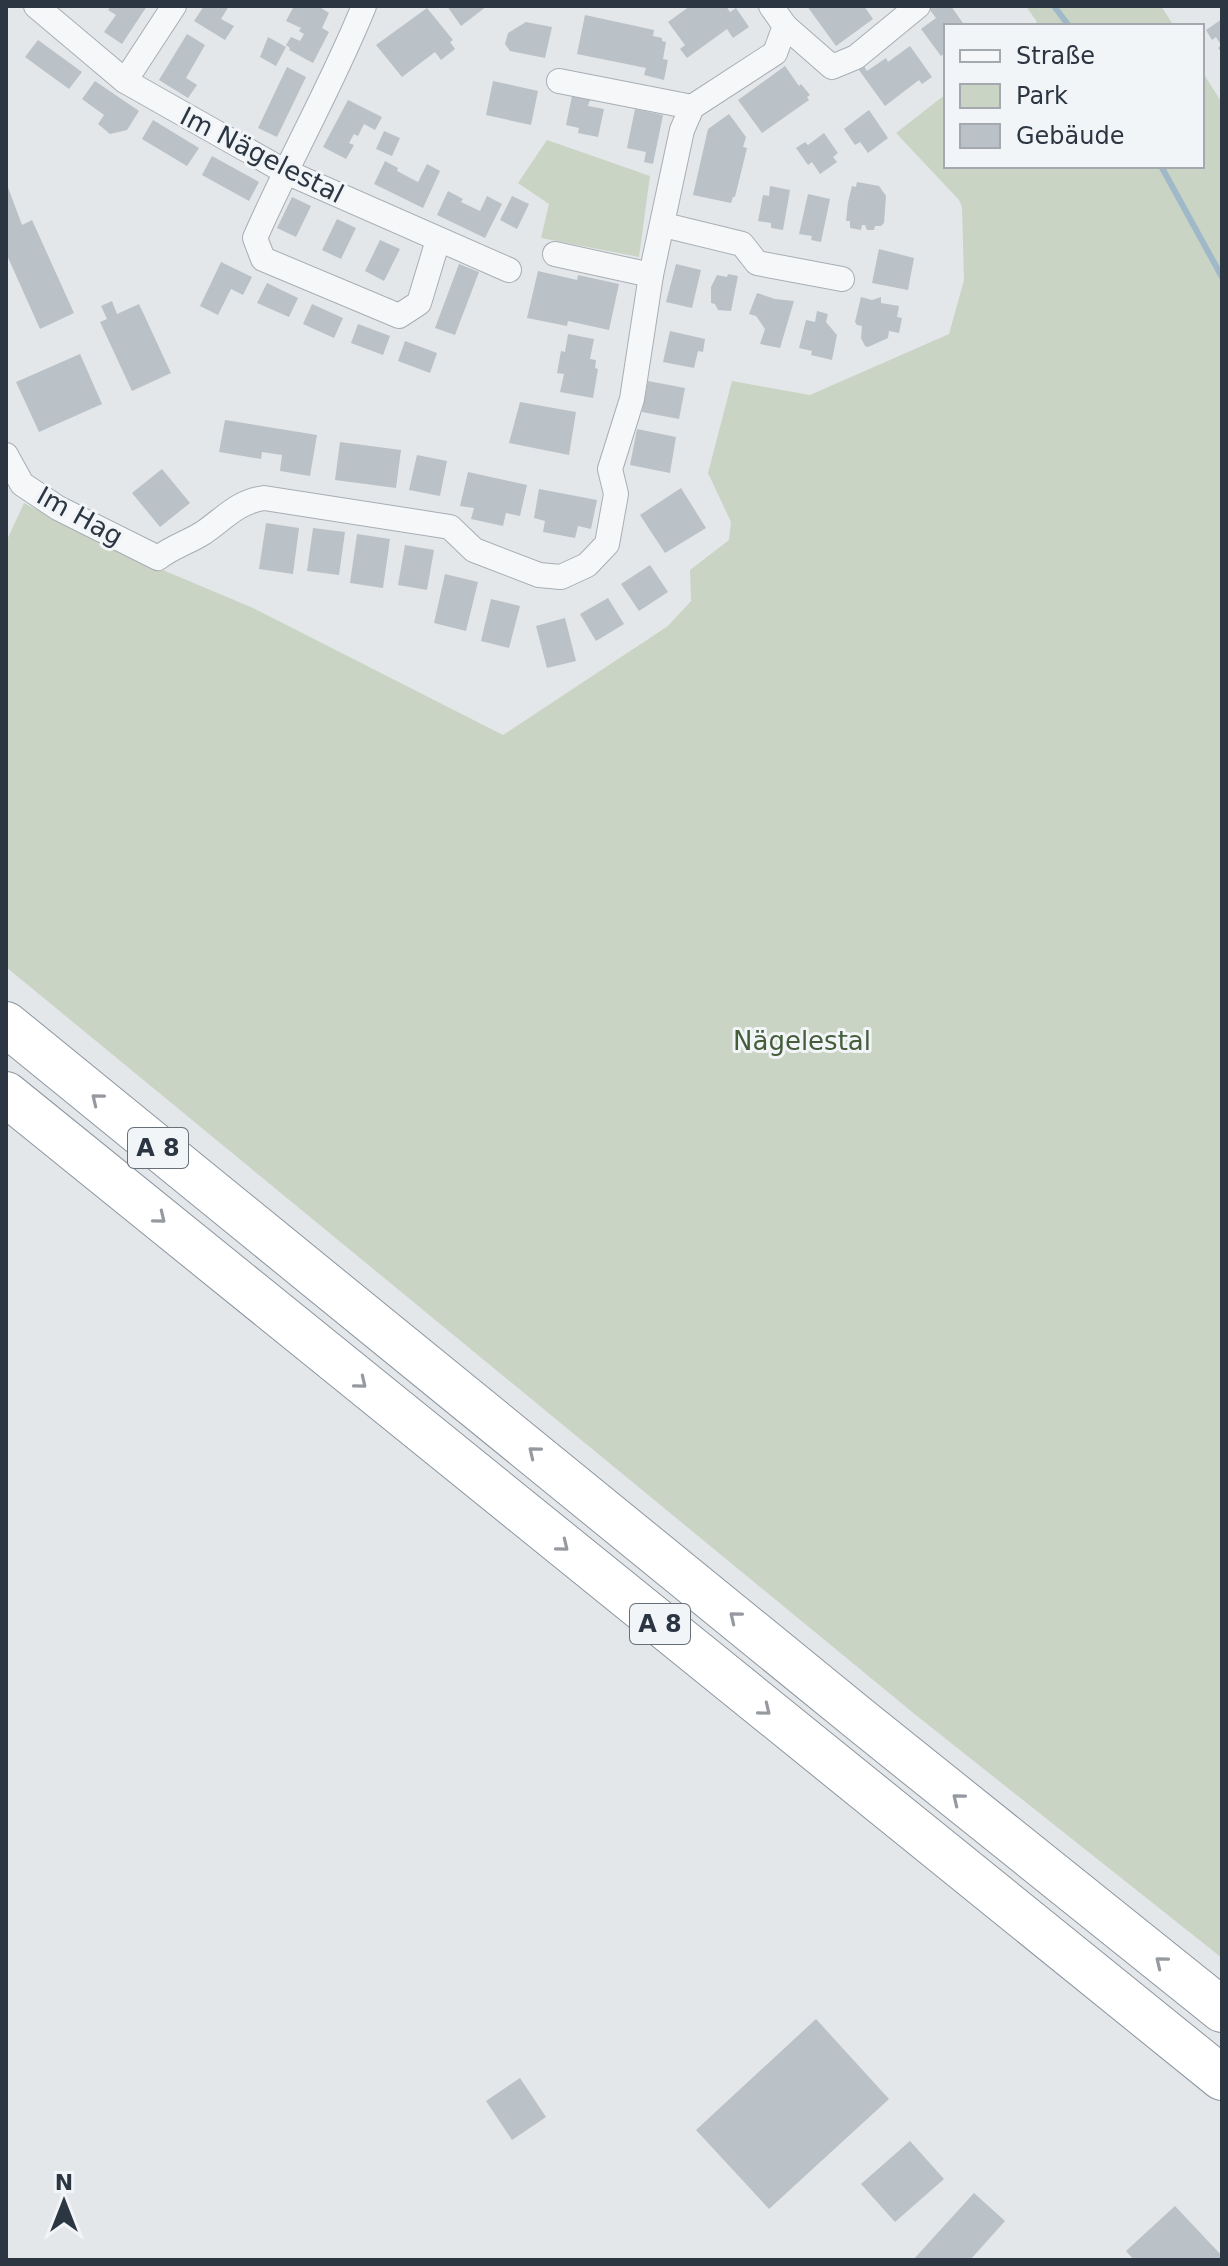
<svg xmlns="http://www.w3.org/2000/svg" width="1228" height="2266" font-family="'DejaVu Sans',sans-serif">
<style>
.green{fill:#cad4c4}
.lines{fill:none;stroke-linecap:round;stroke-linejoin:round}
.stream{stroke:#a0b9c8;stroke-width:6}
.building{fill:#bac1c7}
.street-casing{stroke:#a8aeb4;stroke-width:26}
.highway-casing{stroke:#8b96a0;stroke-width:46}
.street{stroke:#f5f7f9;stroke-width:24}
.highway{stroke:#fff;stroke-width:44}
.oneway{stroke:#969aa0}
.labels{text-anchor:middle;stroke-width:6;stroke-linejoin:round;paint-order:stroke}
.shield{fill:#f2f5f8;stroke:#676f79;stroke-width:2}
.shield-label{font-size:24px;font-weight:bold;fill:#2c3642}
.street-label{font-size:26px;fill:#2c3642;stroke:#f2f5f8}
.park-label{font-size:26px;fill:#455d3a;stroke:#f2f5f8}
</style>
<rect width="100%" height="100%" fill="#e3e7ea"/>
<g class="green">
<polygon points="1026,6 1161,6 1174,26 1033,26 1037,22"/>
<polygon points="1202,71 1222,103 1222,1958 917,1716 6,967 6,542 24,503 113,549 253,608 503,735 668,626 691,601 690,570 729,540 731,522 708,473 732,381 810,395 949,334 964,280 962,207 959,200 896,133 946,94 946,166 1202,166"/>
<polygon points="547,140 650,176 639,257 541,238 549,204 518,183"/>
</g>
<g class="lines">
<g class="stream">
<polyline points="1054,6 1069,26"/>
<polyline points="1161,166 1222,277"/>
</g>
</g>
<g class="building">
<polygon points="111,6 147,6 122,44 104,32 116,15 108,10"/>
<polygon points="204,6 229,6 221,19 234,26 225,40 194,21"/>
<polygon points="294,6 318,6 329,13 322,28 329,32 313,63 289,50 290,48 286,45 291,37 300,41 304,34 299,31 301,28 286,21"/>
<polygon points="447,6 487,6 461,26"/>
<polygon points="690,6 726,6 730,12 736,8 749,27 733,38 727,29 687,58 680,49 685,45 668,22"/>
<polygon points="807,6 864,6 873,19 836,46"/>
<polygon points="927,6 951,6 965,26 946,26 946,52 941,56 921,29 936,18"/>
<polygon points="427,8 453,40 450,42 455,49 441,60 435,52 402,77 376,45"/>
<polygon points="585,15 654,30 653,36 662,38 662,41 666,42 663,59 668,60 664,80 644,75 646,68 577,54"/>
<polygon points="1222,19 1222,53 1218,48 1221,45 1216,37 1212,40 1206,30"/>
<polygon points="526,22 552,27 545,58 510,51 505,44 508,33"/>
<polygon points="187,34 205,45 186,78 197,85 188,98 159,80"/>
<polygon points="268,37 286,47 276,66 260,57"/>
<polygon points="38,40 82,72 69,89 25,57"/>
<polygon points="910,46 932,77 922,84 919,80 885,106 859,70 864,66 867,71 886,58 888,62"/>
<polygon points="785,66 799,86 801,84 810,95 807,97 809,100 762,133 738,100"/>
<polygon points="287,67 306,77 277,137 258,128"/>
<polygon points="95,81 139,111 127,130 110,134 98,124 104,115 82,99"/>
<polygon points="493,81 538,91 531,125 486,115"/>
<polygon points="572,96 590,100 588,106 604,109 598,137 578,133 579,128 566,125"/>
<polygon points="348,100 382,117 375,130 364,124 358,136 354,134 349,143 354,145 346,159 323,147"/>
<polygon points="635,109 663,115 653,164 644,162 646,152 627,148"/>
<polygon points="869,110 888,138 868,153 860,142 855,145 844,129"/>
<polygon points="729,114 746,137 743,147 747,148 735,197 733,197 731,203 693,195 708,129"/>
<polygon points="153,120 199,148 187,166 142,139"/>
<polygon points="384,131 400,138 392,156 376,149"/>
<polygon points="824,133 838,153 833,157 837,162 820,174 812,162 808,165 796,148 805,142 808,145"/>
<polygon points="212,156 259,182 249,201 202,175"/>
<polygon points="385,161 398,168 397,171 418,182 427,164 440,171 423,208 374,184"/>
<polygon points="6,182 22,225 32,220 74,313 40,329 6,253"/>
<polygon points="857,182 879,186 886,196 884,223 881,226 875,226 874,230 867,230 865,225 862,225 861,230 850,228 850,221 846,221 848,202 852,186 856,187"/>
<polygon points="770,186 790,190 783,230 771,228 771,223 758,221 763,195 769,196"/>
<polygon points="448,191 463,199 461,202 480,211 487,196 502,204 485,238 437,215"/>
<polygon points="808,194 830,199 821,242 811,240 812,236 799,234"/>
<polygon points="512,196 529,204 517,229 500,220"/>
<polygon points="292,197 311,206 296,237 277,228"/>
<polygon points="337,219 356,228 341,259 322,250"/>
<polygon points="380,240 400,249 384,281 365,271"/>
<polygon points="879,249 914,258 908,290 872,283"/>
<polygon points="221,262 252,277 243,295 231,289 218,315 200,306"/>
<polygon points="459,264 479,272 455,335 435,328"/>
<polygon points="676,264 701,270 692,308 666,302"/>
<polygon points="538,271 577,280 578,275 619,284 609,330 568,321 567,326 527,318"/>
<polygon points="728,274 738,276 731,311 718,310 715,304 711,303 711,287 717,275 727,277"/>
<polygon points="267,283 298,298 289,317 257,303"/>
<polygon points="757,293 775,299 794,301 780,348 760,344 765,329 756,316 749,314"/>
<polygon points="861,297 872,300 881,297 881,303 899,306 897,317 902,318 899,333 889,331 888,338 868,347 865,346 861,338 862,326 857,325 855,322"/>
<polygon points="112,301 117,314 139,304 171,373 132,391 100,322 107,319 101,306"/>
<polygon points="312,304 343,318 334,338 303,324"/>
<polygon points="817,311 828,314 826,322 837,335 832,360 811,355 812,351 799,348 806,320 815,322"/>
<polygon points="358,324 390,336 383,355 351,343"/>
<polygon points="670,331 705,339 703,352 698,351 694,368 663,362"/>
<polygon points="568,334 594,339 590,359 596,360 595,368 598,369 593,398 560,392 564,374 557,373 561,351 565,352"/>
<polygon points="405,341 437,353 430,373 398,361"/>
<polygon points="80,354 102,404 39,432 16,382"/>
<polygon points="648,381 685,388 679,419 642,412"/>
<polygon points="520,402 576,412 569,455 509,443"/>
<polygon points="225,420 317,435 310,476 280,471 282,455 262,452 261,459 219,452"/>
<polygon points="637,429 676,437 670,473 630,465"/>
<polygon points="340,442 401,450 396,488 335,480"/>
<polygon points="417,455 447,461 440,496 409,490"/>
<polygon points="162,469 190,503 160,527 132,493"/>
<polygon points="468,472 527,485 520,516 506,513 503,526 471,519 474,508 460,506"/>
<polygon points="681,488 706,528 665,553 640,515"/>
<polygon points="539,489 597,500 591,529 578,526 575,538 543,532 545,521 534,518"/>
<polygon points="266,523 299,528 293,574 259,569"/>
<polygon points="313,528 345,532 339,575 307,571"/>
<polygon points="357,534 390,539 383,588 350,583"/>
<polygon points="405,545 434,550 427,590 398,585"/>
<polygon points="650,565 668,592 639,611 621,584"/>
<polygon points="445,574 478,582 466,631 434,623"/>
<polygon points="608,598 624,624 596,641 580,614"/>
<polygon points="491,599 520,606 509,648 481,641"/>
<polygon points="565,618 576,661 547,668 536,626"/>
<polygon points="816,2019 889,2099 769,2209 696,2130"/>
<polygon points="520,2078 546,2117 512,2140 486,2101"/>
<polygon points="910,2141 944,2179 895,2222 861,2184"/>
<polygon points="974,2193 1005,2221 970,2260 913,2260"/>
<polygon points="1175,2206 1222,2256 1222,2260 1134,2260 1126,2251"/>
</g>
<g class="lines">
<defs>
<g id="street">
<polyline points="36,6 125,81 284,171 509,270"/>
<path d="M364,6c-32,79 -75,154 -109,232l8,21 136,57 20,-13 19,-63"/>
<polyline points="785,26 832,67 856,57 918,6"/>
<polyline points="125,81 174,6"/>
<polyline points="559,81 692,107"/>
<polyline points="664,225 742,244 757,263 842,279"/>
<polyline points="555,254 651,275"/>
<path d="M6,455l16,29 36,24 100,50c14,-11 31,-16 45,-25 22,-15 34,-31 61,-35l186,29 24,23 65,25 22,2 26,-12 20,-21 9,-50 -6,-25 22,-70 19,-124 31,-145 10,-23 83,-54 10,-27 -14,-20"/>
</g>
<g id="highway">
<polyline points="6,1024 863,1722 1222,2010"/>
<polyline points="6,1094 1222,2078"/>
</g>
</defs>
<use href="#street" class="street-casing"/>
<use href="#highway" class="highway-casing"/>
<use href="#street" class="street"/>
<use href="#highway" class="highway"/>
</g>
<defs><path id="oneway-chevron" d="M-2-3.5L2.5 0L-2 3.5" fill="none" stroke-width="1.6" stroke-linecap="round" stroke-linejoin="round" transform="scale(2)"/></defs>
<g class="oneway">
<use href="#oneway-chevron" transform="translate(97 1099) rotate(-141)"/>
<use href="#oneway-chevron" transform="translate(160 1218) rotate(39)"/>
<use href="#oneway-chevron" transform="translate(361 1383) rotate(39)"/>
<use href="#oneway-chevron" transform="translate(534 1452) rotate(-141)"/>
<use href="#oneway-chevron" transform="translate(563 1546) rotate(39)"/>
<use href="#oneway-chevron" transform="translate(735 1617) rotate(-141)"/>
<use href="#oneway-chevron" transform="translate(765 1710) rotate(39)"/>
<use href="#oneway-chevron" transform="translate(958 1799) rotate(-141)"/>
<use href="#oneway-chevron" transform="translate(1161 1962) rotate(-141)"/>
</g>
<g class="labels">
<g class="shield">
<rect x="128" y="1128" width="60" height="40" rx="6"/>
<rect x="630" y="1604" width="60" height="40" rx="6"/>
</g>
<g class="shield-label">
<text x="158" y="1156">A 8</text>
<text x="660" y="1632">A 8</text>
</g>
<g class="street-label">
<text transform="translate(262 155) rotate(27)" y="9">Im Nägelestal</text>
<text transform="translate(80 516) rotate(29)" y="9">Im Hag</text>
</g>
<g class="park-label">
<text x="802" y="1050">Nägelestal</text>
</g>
</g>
<rect width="1228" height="2266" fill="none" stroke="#2c3642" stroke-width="16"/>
<rect x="944" y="24" width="260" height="144" fill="#f2f5f8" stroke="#a3a9af" stroke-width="2"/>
<rect x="960" y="50" width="40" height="12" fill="#f5f7f9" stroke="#a3a9af" stroke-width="2"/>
<text x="1016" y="64" font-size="24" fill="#2c3642">Straße</text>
<rect x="960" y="84" width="40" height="24" fill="#cad4c4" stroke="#a3a9af" stroke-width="2"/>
<text x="1016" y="104" font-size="24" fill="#2c3642">Park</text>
<rect x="960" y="124" width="40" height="24" fill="#bac1c7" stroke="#a3a9af" stroke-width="2"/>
<text x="1016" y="144" font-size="24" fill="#2c3642">Gebäude</text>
<g transform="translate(64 2202)" stroke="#f2f5f8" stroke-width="6" paint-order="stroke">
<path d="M0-6L14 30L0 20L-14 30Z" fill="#2c3642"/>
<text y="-12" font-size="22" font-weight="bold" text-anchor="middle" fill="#2c3642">N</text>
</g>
</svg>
